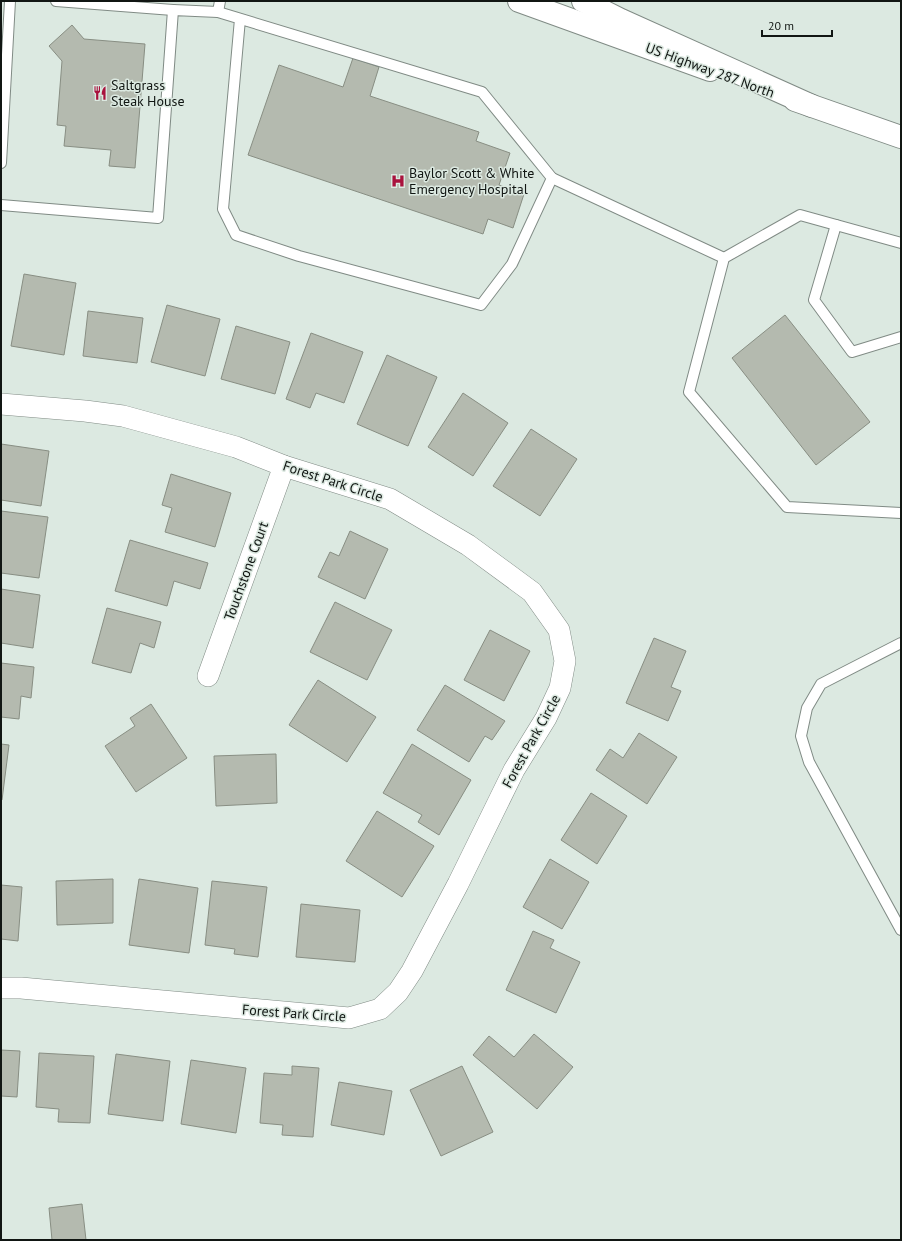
<svg xmlns="http://www.w3.org/2000/svg" width="902" height="1241" font-family="'PT Sans',sans-serif">
<style>
.building{fill:#b4baaf;stroke:#888e83}
.lines{fill:none;stroke-linecap:round;stroke-linejoin:round}
.service-casing{stroke:#808b85;stroke-width:12}
.minor-casing{stroke:#808b85;stroke-width:22}
.secondary-casing{stroke:#808b85;stroke-width:24}
.motorway-casing{stroke:#808b85;stroke-width:24}
.service{stroke:#fff;stroke-width:10}
.minor{stroke:#fff;stroke-width:21}
.secondary{stroke:#fff;stroke-width:22}
.motorway{stroke:#fff;stroke-width:22}
.labels{text-anchor:middle;stroke-width:3;stroke-linejoin:round;paint-order:stroke}
.street-label{font-size:14px;fill:#111613;stroke:#dce9e1}
.poi-label{font-size:14px;fill:#111613;stroke:#dce9e1;text-anchor:start}
</style>
<rect width="100%" height="100%" fill="#dce9e1"/>
<g class="building">
<polygon points="72,25 84,39 145,44 135,168 109,166 111,150 64,146 66,126 57,125 62,61 49,46"/>
<polygon points="353,58 379,67 370,96 479,132 476,141 510,153 499,185 524,194 513,228 488,219 483,234 248,155 279,65 343,87"/>
<polygon points="24,274 76,283 64,355 11,346"/>
<polygon points="167,305 220,319 205,376 151,362"/>
<polygon points="88,311 143,318 137,363 83,356"/>
<polygon points="785,315 870,422 816,465 732,358"/>
<polygon points="236,326 290,342 275,394 221,379"/>
<polygon points="311,333 363,352 344,403 316,393 310,408 286,399"/>
<polygon points="387,355 437,377 408,446 357,424"/>
<polygon points="463,393 508,423 473,476 428,447"/>
<polygon points="531,429 577,459 540,516 493,486"/>
<polygon points="1,444 49,451 41,506 1,500"/>
<polygon points="171,474 231,493 215,547 165,532 172,508 162,505"/>
<polygon points="1,511 48,517 39,578 1,573"/>
<polygon points="350,531 388,549 365,599 318,577 330,552 339,556"/>
<polygon points="130,540 208,563 200,589 174,581 167,606 115,591"/>
<polygon points="1,589 40,595 33,648 1,643"/>
<polygon points="335,602 392,630 367,680 310,652"/>
<polygon points="107,608 161,622 154,648 140,643 131,673 92,663"/>
<polygon points="490,630 530,651 504,701 464,680"/>
<polygon points="654,638 686,651 671,687 681,691 668,721 626,703"/>
<polygon points="1,663 34,667 31,698 21,696 19,719 1,717"/>
<polygon points="318,680 376,717 347,762 289,725"/>
<polygon points="445,685 505,721 492,740 485,736 469,762 417,730"/>
<polygon points="151,704 187,758 136,792 105,746 135,726 130,718"/>
<polygon points="639,733 677,757 647,804 596,770 610,749 623,758"/>
<polygon points="1,744 9,745 2,800 1,800"/>
<polygon points="412,744 471,780 439,835 418,822 422,815 383,793"/>
<polygon points="276,754 277,803 216,806 214,756"/>
<polygon points="591,793 627,816 597,864 561,840"/>
<polygon points="377,811 434,846 402,897 346,861"/>
<polygon points="550,859 589,882 562,929 523,907"/>
<polygon points="113,879 113,923 57,925 56,881"/>
<polygon points="139,879 198,888 189,953 129,945"/>
<polygon points="212,881 267,887 258,957 234,954 235,949 205,945"/>
<polygon points="1,885 22,887 18,941 1,939"/>
<polygon points="301,904 360,910 355,962 296,957"/>
<polygon points="533,931 554,940 550,948 580,962 556,1013 506,990"/>
<polygon points="534,1034 573,1067 537,1109 473,1055 489,1036 514,1057"/>
<polygon points="1,1050 20,1051 17,1097 1,1096"/>
<polygon points="39,1053 94,1056 90,1123 58,1122 59,1109 36,1107"/>
<polygon points="116,1054 170,1061 163,1121 108,1114"/>
<polygon points="191,1060 246,1068 236,1133 181,1124"/>
<polygon points="292,1066 319,1068 313,1137 282,1135 283,1125 260,1123 264,1073 292,1075"/>
<polygon points="462,1066 493,1132 441,1156 410,1090"/>
<polygon points="339,1082 392,1091 384,1135 331,1125"/>
<polygon points="82,1204 86,1240 52,1240 49,1208"/>
</g>
<g class="lines">
<defs>
<g id="service">
<polyline points="56,1 173,10"/>
<polyline points="218,12 482,92 552,178 512,264 481,305 299,256 236,235 223,209 240,19"/>
<polyline points="1,163 10,1"/>
<polyline points="552,178 724,258"/>
<polyline points="1,205 158,218 173,10 218,12 220,1"/>
<polyline points="836,225 814,300 852,352 901,337"/>
<polyline points="901,243 800,215 724,258 689,392 787,507 901,513"/>
<polyline points="901,643 821,684 807,708 801,736 809,762 901,930"/>
</g>
<g id="minor">
<polyline points="1,404 85,411 123,416 236,447 284,466 390,499 468,545 532,592 559,630 565,661 560,688 546,718 514,770 458,884 412,971 398,992 380,1009 349,1018 21,988 1,988"/>
<polyline points="208,676 284,466"/>
</g>
<g id="secondary">
<polyline points="519,1 710,70"/>
<polyline points="795,100 901,137"/>
</g>
<polyline id="motorway" points="583,1 621,20 812,106"/>
</defs>
<use href="#service" class="service-casing"/>
<use href="#minor" class="minor-casing"/>
<use href="#secondary" class="secondary-casing"/>
<use href="#motorway" class="motorway-casing"/>
<use href="#service" class="service"/>
<use href="#minor" class="minor"/>
<use href="#secondary" class="secondary"/>
<use href="#motorway" class="motorway"/>
</g>
<defs>
<symbol id="restaurant-bare" viewBox="-9 -9 18 18"><path d="M-5-6h1v4h1v-4h1v4h1v-4h1v5L-1.5 .5V6h-2V.5L-5-1ZM5-6V6H3V1.5H1.5Q1.5-4 5-6Z" fill="#a9123d" stroke="#dce9e1" stroke-width="2.5" paint-order="stroke"/></symbol>
<symbol id="hospital-bare" viewBox="-9 -9 18 18"><path d="M-5-5h3v3.5h4V-5h3V5h-3V1.5h-4V5h-3Z" fill="#a9123d" stroke="#dce9e1" stroke-width="2.5" paint-order="stroke"/></symbol>
</defs>
<g fill-rule="evenodd">
<use href="#restaurant-bare" x="90" y="83" width="20" height="20"/>
<use href="#hospital-bare" x="388" y="171" width="20" height="20"/>
</g>
<g class="labels">
<g class="street-label">
<text transform="translate(710 70) rotate(20)" y="5">US Highway 287 North</text>
<text transform="translate(333 481) rotate(18)" y="5">Forest Park Circle</text>
<text transform="translate(246 571) rotate(-70)" y="5">Touchstone Court</text>
<text transform="translate(531 741) rotate(-61)" y="5">Forest Park Circle</text>
<text transform="translate(294 1013) rotate(4)" y="5">Forest Park Circle</text>
</g>
<g class="poi-label">
<text x="111" y="90">Saltgrass<tspan x="111" dy="16">Steak House</tspan></text>
<text x="409" y="178">Baylor Scott &amp; White<tspan x="409" dy="16">Emergency Hospital</tspan></text>
</g>
</g>
<rect width="902" height="1241" fill="none" stroke="#111613" stroke-width="4"/>
<path d="M762 30v6h70v-6" fill="none" stroke="#111613" stroke-width="2"/>
<text x="768" y="30" font-size="12" fill="#111613" stroke="#dce9e1" stroke-width="3" paint-order="stroke">20 m</text>
</svg>
